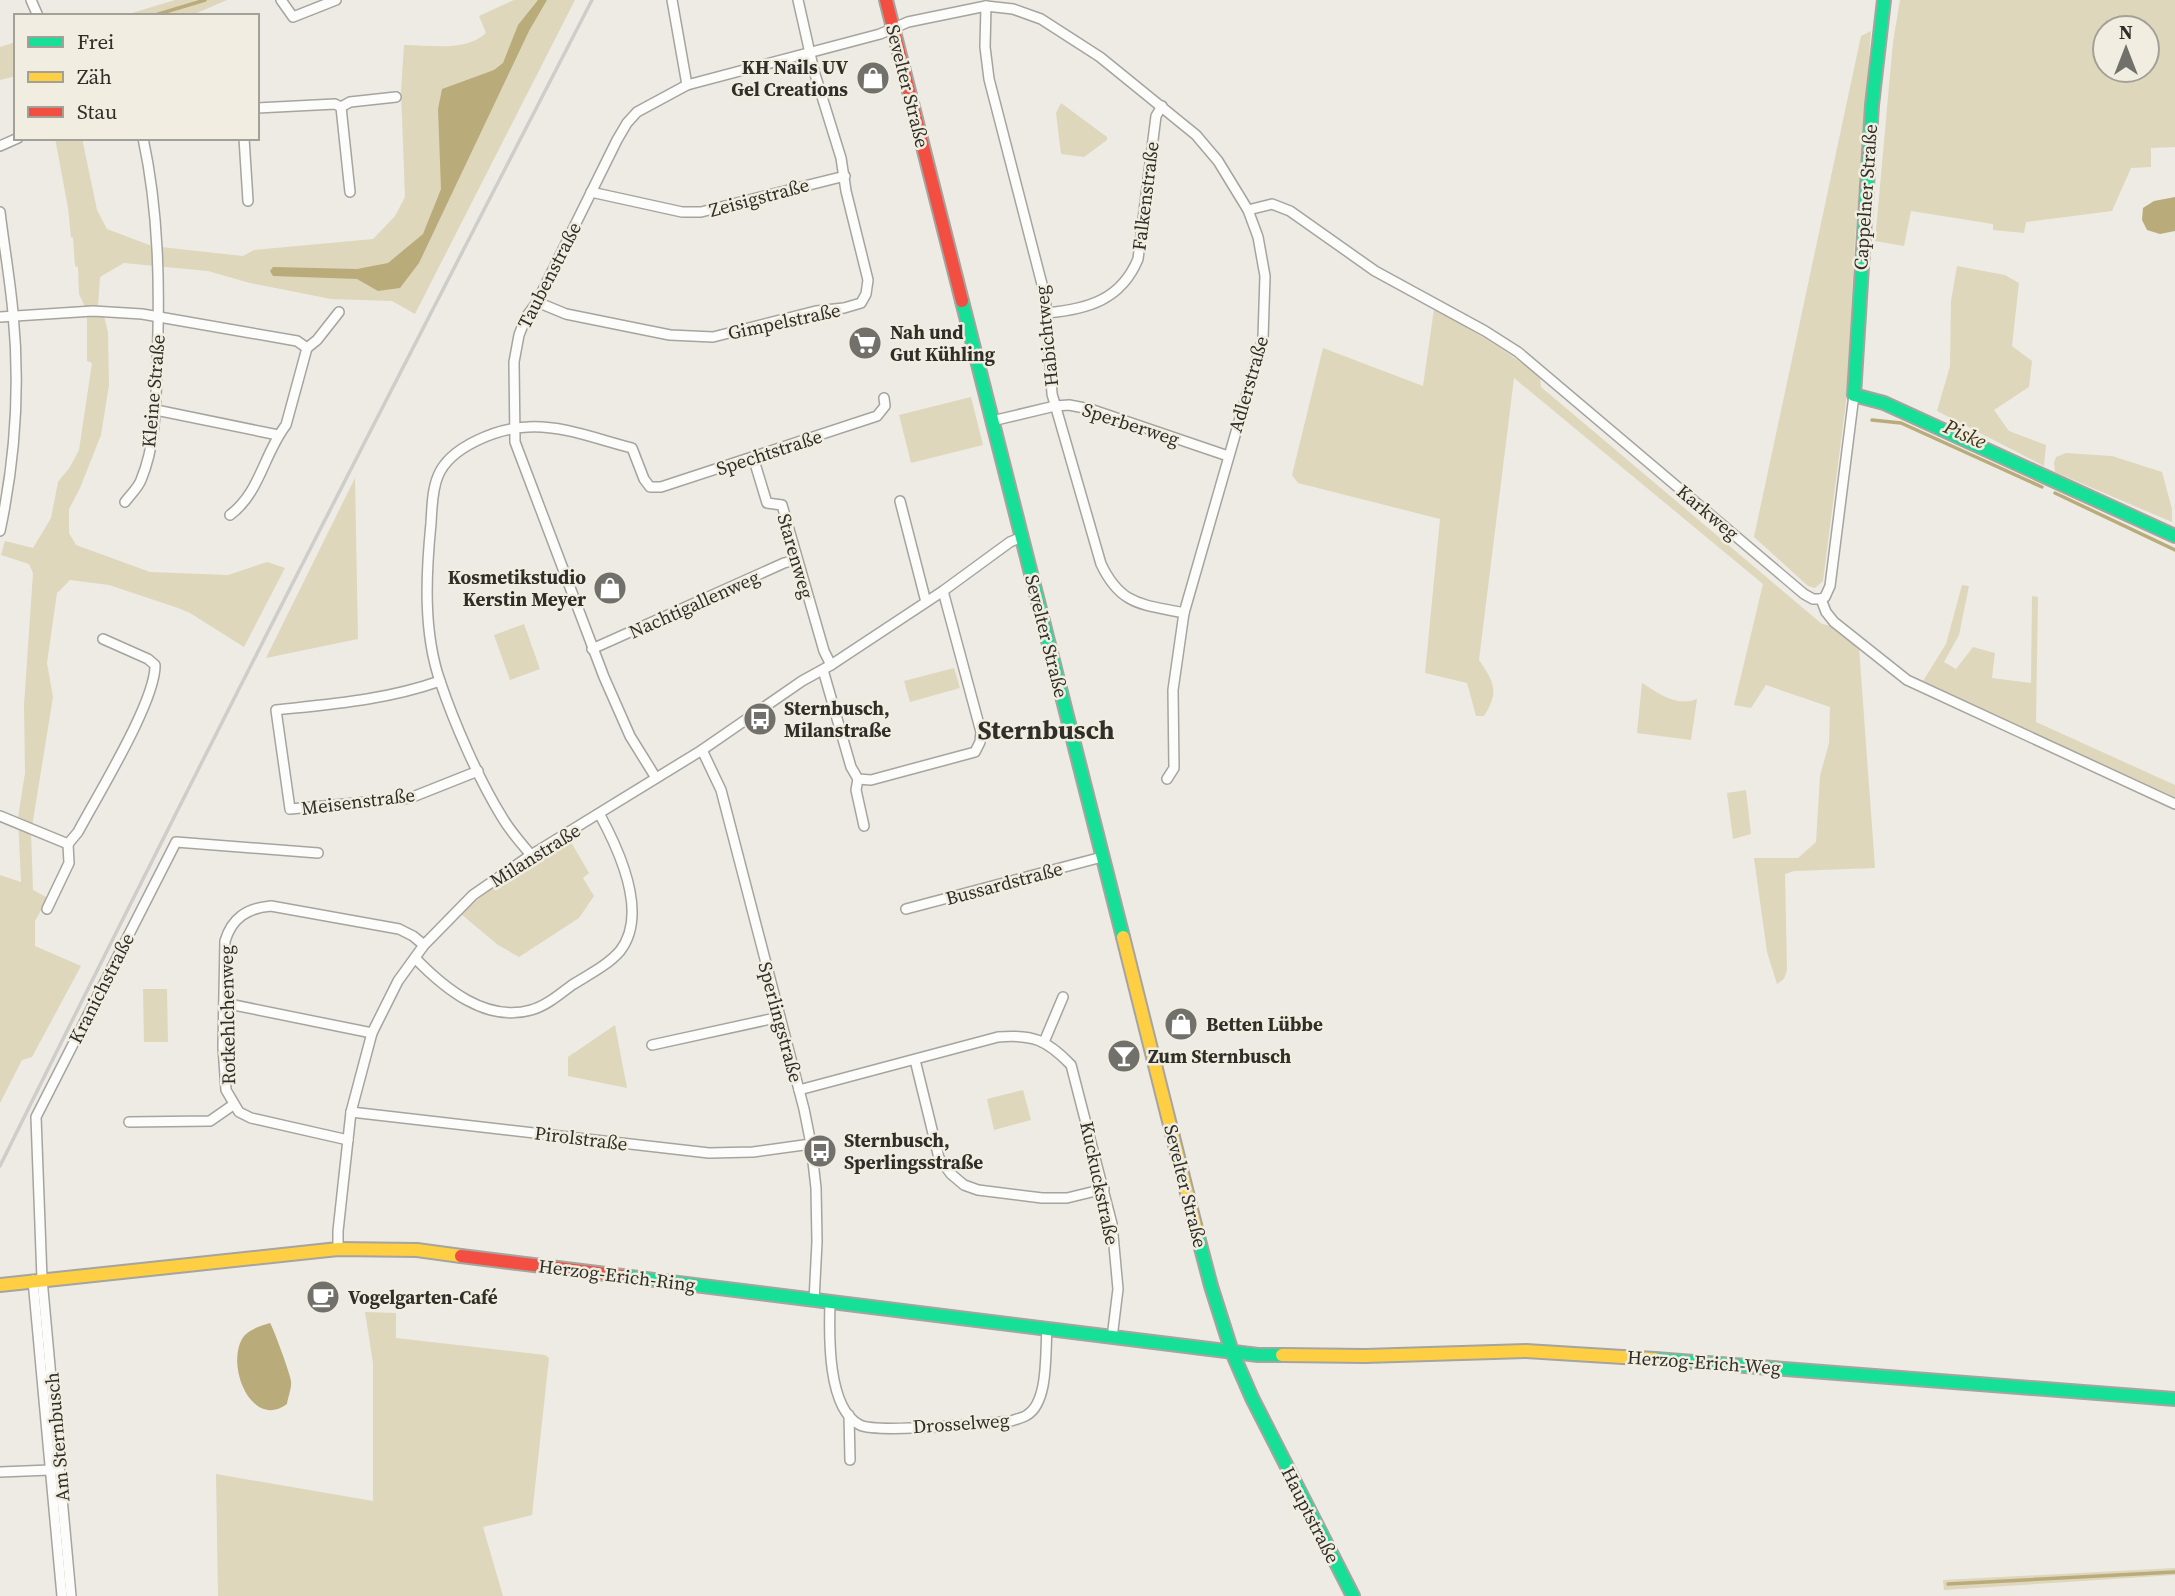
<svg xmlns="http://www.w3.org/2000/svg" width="2175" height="1596" font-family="'Source Serif 4',serif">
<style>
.green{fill:#ded7bc;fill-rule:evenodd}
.water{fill:#baab7b}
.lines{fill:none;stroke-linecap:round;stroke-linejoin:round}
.stream{stroke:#baab7b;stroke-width:3.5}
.street-casing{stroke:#a6a49f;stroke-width:12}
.fast-casing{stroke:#a6a49f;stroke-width:16}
.slow-casing{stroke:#a6a49f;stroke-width:16}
.jam-casing{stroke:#a6a49f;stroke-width:16}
.street{stroke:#fcfcfb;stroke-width:9}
.fast{stroke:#16e098;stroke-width:12}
.slow{stroke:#ffcf43;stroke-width:12}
.jam{stroke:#f24e42;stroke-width:12}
.rail{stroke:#cecdca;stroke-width:3.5}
.labels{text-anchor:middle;stroke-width:5;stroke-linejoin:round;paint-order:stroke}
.poi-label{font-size:19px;font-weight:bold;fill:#2f2e29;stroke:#f1ede0;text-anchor:start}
.street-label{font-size:19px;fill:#2f2e29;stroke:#f1ede0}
.water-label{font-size:21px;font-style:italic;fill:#3d3416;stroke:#f1ede0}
.district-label{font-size:26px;font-weight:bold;fill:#2f2e29;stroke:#f1ede0}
</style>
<rect width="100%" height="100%" fill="#edebe4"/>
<g class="green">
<polygon points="175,0 227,0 190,16 122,16"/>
<path d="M514,0h61l-160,314 -23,-13 -61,-2 -81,-16 -42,-12 -84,-8 -24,14 -2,30h-13l-6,-13 -1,-27 -3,-1 -2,-28 -2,-1 -3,-29 -13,-70h27l15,72 10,19 45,17 91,10 11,-6 119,-11 22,-23 10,-19 -4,-106 3,-46c28,0 61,7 82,-12l-7,-17z"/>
<path d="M1900,0h275v147l-24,1v19l-20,1 -19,43 -86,11 -2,11 -31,-3v-6l-82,-13 -7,35 -29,-5 18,-199zM2105,28h42v42h-42z"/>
<polygon points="1871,31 1855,240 1846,402 1823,581 1815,588 1808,586 1754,537 1861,36"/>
<polygon points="16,42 16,76 0,80 0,47"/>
<polygon points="1061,103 1107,137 1107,140 1084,157 1061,154 1056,113"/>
<polygon points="1957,266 2005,275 2019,283 2012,346 2032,361 2029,387 1994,410 2009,431 2046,445 2044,466 1937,411 1950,366 1951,301"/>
<path d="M1434,309c37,21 74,41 106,69l1,9 281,237 9,2 28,21 16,221 -81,3 -9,3 2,96 -3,9 -7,5 -10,-32 -13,-94h44l18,-16 4,-66 9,-33 1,-36 -64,-22 -15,23 -17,-3 29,-121 -249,-206 -35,282c16,23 20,32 5,56h-8l-9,-33 -42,-10 15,-154 -142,-36 -6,-8 31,-127 100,38z"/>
<polygon points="87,316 104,316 108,332 109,385 101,435 80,488 69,509 69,533 76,545 150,572 228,575 267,562 285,568 244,647 190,613 178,608 109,585 70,580 57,593 47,663 53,697 31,833 33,890 48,898 35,921 35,946 81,966 32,1057 22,1060 0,1103 0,875 21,882 18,818 25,773 24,705 33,573 29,564 1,555 5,541 33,548 51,518 58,482 70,467 79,450 92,363 87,361"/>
<polygon points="971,397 983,445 911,463 899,415"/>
<polygon points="2066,453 2112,456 2162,472 2172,509 2172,522 2055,472 2054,463 2056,457"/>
<polygon points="355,478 358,639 266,658"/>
<polygon points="1962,585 1969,586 1959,635 1944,662 1956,669 1973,647 1995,653 1992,678 2031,683 2032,596 2038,597 2036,722 2175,785 2175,799 1923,681 1946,644"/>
<polygon points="524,624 540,669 510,680 494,635"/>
<polygon points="954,668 960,688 910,702 904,681"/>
<path d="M1642,683c18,11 34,24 55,16l-6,41 -54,-7z"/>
<polygon points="1746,790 1751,834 1733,839 1727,793"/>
<path d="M571,842l18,31 -6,5 11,18 -15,22 -60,39 -21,-12 -37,-31c32,-30 71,-52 110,-72z"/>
<polygon points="143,989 167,989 168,1042 144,1042"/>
<polygon points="615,1025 627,1088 568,1076 568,1057"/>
<polygon points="1023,1090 1031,1120 994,1130 987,1099"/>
<polygon points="365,1312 396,1313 396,1338 545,1355 549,1358 532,1515 483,1527 503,1596 218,1596 216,1474 373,1501 373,1363"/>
<polygon points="2175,1568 2175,1575 1944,1590 1943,1580"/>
</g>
<g class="water">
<polygon points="538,0 547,0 529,31 419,263 400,288 378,291 357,279 273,276 270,271 273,267 357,269 388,263 423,234 441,189 438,109 442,89 494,70 503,63 518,25"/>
<polygon points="2175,197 2175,231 2160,234 2147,230 2142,220 2143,208 2154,201"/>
<path d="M270,1323c3,4 21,53 21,58 1,7 -3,16 -4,23 -35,26 -61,-37 -45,-65 5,-9 18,-13 28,-16z"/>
</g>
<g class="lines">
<g class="stream">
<polyline points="152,16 205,0"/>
<polyline points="1872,420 1901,423 2042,487"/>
<polyline points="2055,493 2175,550"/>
<polyline points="1948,1584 2175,1572"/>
</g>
<defs>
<g id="street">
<polyline points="31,0 38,16"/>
<polyline points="281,0 293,17 336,0"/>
<polyline points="672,0 687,85"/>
<path d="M986,6l-1,41 4,32 55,213 3,21 5,81 49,170c20,42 41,40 83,49"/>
<polyline points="341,107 350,102 396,97"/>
<polyline points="257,108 335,104 341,107 350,192"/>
<polyline points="244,138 248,201"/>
<polyline points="0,146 18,138"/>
<polyline points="591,192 682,212 701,212 845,176"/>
<polyline points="1248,210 1272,204 1290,211 1375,271 1485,331 1518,352 1804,594 1813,599 1821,599"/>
<path d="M0,212c4,34 10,67 13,101 7,72 2,148 -13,218"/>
<polyline points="537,302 566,314 650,331 670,335 713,337 816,311 844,308 861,303 866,294 868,280 846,191 841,158 814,71 798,0"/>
<path d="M1047,313c41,-4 74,-13 91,-54l18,-143 6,-10"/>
<path d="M0,317l93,-6 49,3 155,27 10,7 -21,77c-22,28 -26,68 -56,90"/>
<polyline points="307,348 317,340 339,312"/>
<polyline points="156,410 278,435"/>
<polyline points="992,421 1055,406 1069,405 1090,409 1228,456"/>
<polyline points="753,457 767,503 782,505 824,651 831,665"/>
<polyline points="900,501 926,602"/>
<path d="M125,502c5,-7 13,-14 16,-22 15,-36 15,-78 16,-116 3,-75 2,-152 -14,-226"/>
<polyline points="1821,599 1826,612 1834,622 1907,680 2175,804"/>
<polyline points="1821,599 1825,597 1830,586 1854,395"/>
<polyline points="592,649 784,563 796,560"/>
<polyline points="823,670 851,767 858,779 871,780 975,752 980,742 981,732 943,591"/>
<path d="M440,681c-54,19 -108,23 -164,29l14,99 120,-11 68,-27"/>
<polyline points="702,750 721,790 804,1109 811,1144 816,1188 817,1242 814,1301"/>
<polyline points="656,778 630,736 604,677 515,442 514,362 519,335 526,317 537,302 617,140 627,123 637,112 687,85 880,34 908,22 986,6 1013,9 1041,19 1100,57 1196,135 1218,161 1248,210 1258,237 1265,276 1263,338 1184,613 1173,690 1174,768 1167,779"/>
<polyline points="858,779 856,790 864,826"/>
<polyline points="0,816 68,844"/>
<path d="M68,844l10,-12c19,-36 78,-131 77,-167l-7,-6 -45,-20"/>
<path d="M531,855c-10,-12 -21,-24 -29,-38 -23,-37 -48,-94 -62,-136 -17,-49 -14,-107 -9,-158 1,-15 1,-33 7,-47 12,-30 61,-48 90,-49 35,-2 71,13 104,21l12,31 6,8h11l216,-71 8,-10 -1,-8"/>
<polyline points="47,909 69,863 68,844"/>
<polyline points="906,909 1102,857"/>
<path d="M415,958c29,30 71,65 116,52 15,-4 29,-16 41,-25 16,-10 36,-20 48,-34 29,-37 -1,-101 -20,-136"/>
<polyline points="224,1003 372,1033"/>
<polyline points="1044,1042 1063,997"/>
<polyline points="652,1045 780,1017"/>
<polyline points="915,1060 939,1158 951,1174 964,1185 978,1190 1042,1198 1067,1198 1104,1189"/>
<path d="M799,1090l199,-53c35,-3 49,3 73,28l41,159 6,65 -6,49"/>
<polyline points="351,1112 709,1153 753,1152 811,1144"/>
<polyline points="129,1122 210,1121 233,1105"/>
<path d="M348,1140l-97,-22 -12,-6 -13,-22 -3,-43 2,-106c7,-23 22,-33 46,-35l128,23 14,7 11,9"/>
<polyline points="338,1249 338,1231 351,1112 372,1033 398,981 424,945 473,895 531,855 702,750 802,681 831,665 943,591 1010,542 1022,537"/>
<polyline points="33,1280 62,1596"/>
<path d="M830,1303c-1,31 -3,106 30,122 18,9 124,-2 151,-4 5,-2 12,-3 16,-6 22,-13 18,-63 20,-86"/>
<polyline points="849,1415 850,1460"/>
<polyline points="0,1472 50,1470"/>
<polyline points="71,1596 42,1279 36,1117 176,842 318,853"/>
</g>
<g id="fast">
<polyline points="1884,0 1872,105 1854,395 1884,403 2175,536"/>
<polyline points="962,301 1123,937"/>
<polyline points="1195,1225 1211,1286 1232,1352 1252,1398 1353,1596"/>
<polyline points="622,1276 1258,1355 1282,1355"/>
<polyline points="1655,1359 2175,1399"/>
</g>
<g id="slow">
<polyline points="1123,937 1195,1225"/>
<polyline points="0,1285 338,1249 417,1250 461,1256"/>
<polyline points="1282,1355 1365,1356 1526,1351 1655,1359"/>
</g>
<g id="jam">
<polyline points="886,0 962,301"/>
<polyline points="461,1256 622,1276"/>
</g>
</defs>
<use href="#street" class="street-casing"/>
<use href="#fast" class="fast-casing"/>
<use href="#slow" class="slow-casing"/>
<use href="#jam" class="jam-casing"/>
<use href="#street" class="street"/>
<use href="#fast" class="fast"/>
<use href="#slow" class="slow"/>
<use href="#jam" class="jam"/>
<path class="rail" d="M0,1166c193,-391 392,-778 592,-1166"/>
</g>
<defs>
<symbol id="shop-disc" viewBox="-11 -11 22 22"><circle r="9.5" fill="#72706a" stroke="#f1ede0"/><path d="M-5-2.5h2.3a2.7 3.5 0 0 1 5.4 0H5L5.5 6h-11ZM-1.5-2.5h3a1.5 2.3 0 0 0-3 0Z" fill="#fff"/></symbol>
<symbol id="supermarket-disc" viewBox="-11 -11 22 22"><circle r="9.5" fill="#72706a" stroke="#f1ede0"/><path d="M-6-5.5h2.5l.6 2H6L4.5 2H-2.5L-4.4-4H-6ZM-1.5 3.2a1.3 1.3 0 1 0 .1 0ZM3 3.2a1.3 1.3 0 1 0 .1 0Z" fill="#fff"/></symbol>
<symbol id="bus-disc" viewBox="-11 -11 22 22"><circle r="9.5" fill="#72706a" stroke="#f1ede0"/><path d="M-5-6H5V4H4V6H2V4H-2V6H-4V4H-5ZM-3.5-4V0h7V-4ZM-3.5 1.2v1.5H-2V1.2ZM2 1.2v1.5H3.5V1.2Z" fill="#fff"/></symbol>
<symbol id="bar-disc" viewBox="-11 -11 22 22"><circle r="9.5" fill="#72706a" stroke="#f1ede0"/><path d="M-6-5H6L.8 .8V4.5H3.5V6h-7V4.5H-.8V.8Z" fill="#fff"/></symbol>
<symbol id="cafe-disc" viewBox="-11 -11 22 22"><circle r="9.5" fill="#72706a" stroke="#f1ede0"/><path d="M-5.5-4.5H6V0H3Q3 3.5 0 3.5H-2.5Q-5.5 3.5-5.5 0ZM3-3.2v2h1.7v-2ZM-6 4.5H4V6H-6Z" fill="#fff"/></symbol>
</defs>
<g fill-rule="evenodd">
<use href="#shop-disc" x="854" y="59" width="38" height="38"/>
<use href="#supermarket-disc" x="846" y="324" width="38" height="38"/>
<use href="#shop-disc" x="591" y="569" width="38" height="38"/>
<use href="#bus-disc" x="741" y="700" width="38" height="38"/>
<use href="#shop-disc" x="1162" y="1005" width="38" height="38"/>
<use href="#bar-disc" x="1105" y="1037" width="38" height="38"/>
<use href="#bus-disc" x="801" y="1132" width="38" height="38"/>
<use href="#cafe-disc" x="304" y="1278" width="38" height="38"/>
</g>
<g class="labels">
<g class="poi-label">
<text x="848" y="74" text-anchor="end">KH Nails UV<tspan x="848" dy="22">Gel Creations</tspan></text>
<text x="890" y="339">Nah und<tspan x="890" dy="22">Gut Kühling</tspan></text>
<text x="586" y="584" text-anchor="end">Kosmetikstudio<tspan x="586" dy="22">Kerstin Meyer</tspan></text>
<text x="784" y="715">Sternbusch,<tspan x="784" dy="22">Milanstraße</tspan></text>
<text x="1206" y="1031">Betten Lübbe</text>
<text x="1148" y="1063">Zum Sternbusch</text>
<text x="844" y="1147">Sternbusch,<tspan x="844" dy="22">Sperlingsstraße</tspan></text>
<text x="348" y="1304">Vogelgarten-Café</text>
</g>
<g class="street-label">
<text transform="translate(908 86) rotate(76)" y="7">Sevelter Straße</text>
<text transform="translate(1145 196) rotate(-83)" y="7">Falkenstraße</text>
<text transform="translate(759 197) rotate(-15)" y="7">Zeisigstraße</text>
<text transform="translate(1865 197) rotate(-86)" y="7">Cappelner Straße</text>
<text transform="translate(549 275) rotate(-63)" y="7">Taubenstraße</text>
<text transform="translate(784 321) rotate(-12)" y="7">Gimpelstraße</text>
<text transform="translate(1046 336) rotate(-96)" y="7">Habichtweg</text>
<text transform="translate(1248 384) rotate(-74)" y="7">Adlerstraße</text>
<text transform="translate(153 391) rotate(-85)" y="7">Kleine Straße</text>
<text transform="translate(1131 424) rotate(18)" y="7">Sperberweg</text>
<text transform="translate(769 452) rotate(-18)" y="7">Spechtstraße</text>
<text transform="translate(1708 512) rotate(40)" y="7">Karkweg</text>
<text transform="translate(796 556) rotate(74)" y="7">Starenweg</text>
<text transform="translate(694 604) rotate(-24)" y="7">Nachtigallenweg</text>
<text transform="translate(1047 636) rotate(76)" y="7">Sevelter Straße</text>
<text transform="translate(358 801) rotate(-7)" y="7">Meisenstraße</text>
<text transform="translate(535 855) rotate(-32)" y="7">Milanstraße</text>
<text transform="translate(1004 883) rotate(-15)" y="7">Bussardstraße</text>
<text transform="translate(101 988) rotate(-63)" y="7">Kranichstraße</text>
<text transform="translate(227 1015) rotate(-91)" y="7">Rotkehlchenweg</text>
<text transform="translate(781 1022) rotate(75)" y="7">Sperlingstraße</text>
<text transform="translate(581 1138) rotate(7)" y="7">Pirolstraße</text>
<text transform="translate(1100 1183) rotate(78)" y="7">Kuckuckstraße</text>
<text transform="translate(1186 1186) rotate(76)" y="7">Sevelter Straße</text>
<text transform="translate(617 1275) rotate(7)" y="7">Herzog-Erich-Ring</text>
<text transform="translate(1704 1362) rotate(4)" y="7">Herzog-Erich-Weg</text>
<text transform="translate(961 1423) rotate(-4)" y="7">Drosselweg</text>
<text transform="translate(57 1437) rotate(-95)" y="7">Am Sternbusch</text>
<text transform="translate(1311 1515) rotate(63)" y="7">Hauptstraße</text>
</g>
<g class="water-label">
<text transform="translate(1965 434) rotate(24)" y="7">Piske</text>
</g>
<g class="district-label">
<text x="1046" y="739">Sternbusch</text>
</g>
</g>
<rect x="14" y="14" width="245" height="126" fill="#f1ede0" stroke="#a3a197" stroke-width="2"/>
<rect x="28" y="37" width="35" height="10" fill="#16e098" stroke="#a3a197" stroke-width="2"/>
<text x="77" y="49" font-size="21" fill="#2f2e29">Frei</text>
<rect x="28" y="72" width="35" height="10" fill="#ffcf43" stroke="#a3a197" stroke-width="2"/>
<text x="77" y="84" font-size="21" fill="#2f2e29">Zäh</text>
<rect x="28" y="107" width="35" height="10" fill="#f24e42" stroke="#a3a197" stroke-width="2"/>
<text x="77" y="119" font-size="21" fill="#2f2e29">Stau</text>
<g transform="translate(2126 49)"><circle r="33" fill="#f1ede0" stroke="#a3a197" stroke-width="2"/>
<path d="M0-5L12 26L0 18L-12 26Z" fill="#72706a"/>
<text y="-10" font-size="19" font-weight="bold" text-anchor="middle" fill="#2f2e29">N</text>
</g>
</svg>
